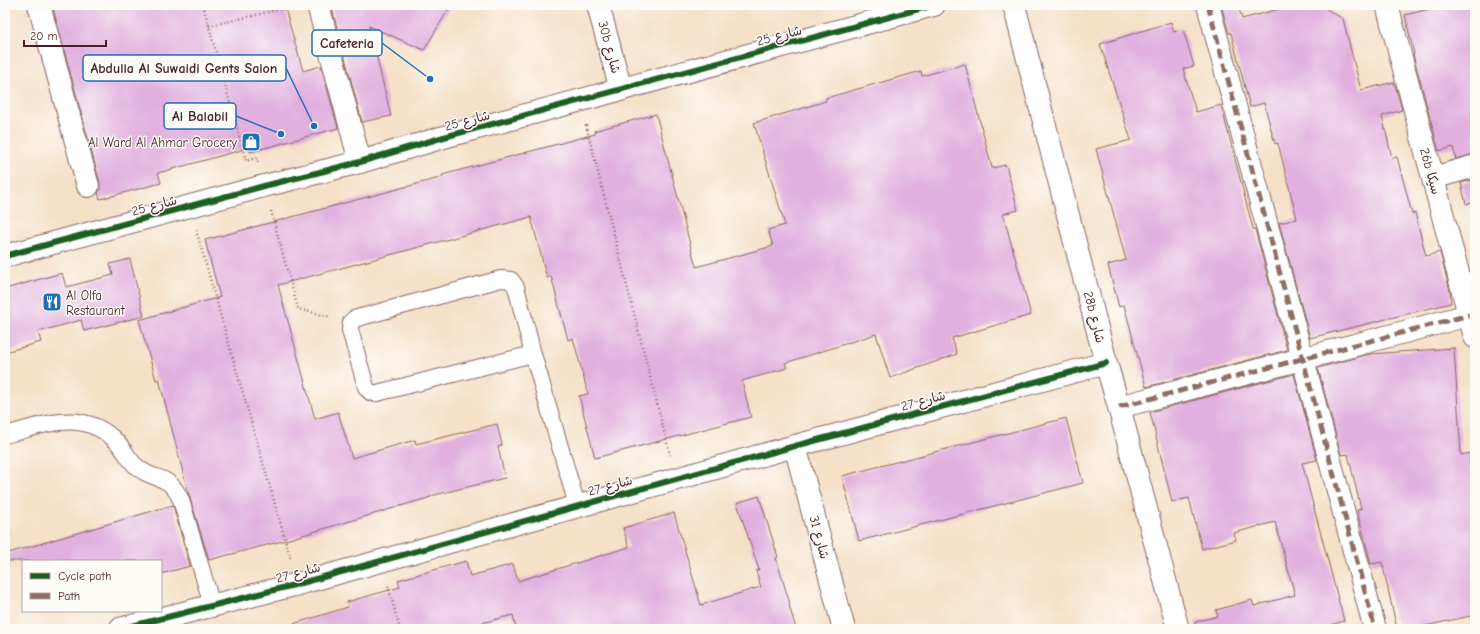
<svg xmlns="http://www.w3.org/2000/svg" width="1480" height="634" font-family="'Comic Neue','Playpen Sans Arabic',sans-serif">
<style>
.building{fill:#e1b0df}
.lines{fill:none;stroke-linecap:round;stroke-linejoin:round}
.service-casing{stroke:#866362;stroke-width:18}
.minor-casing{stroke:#866362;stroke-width:24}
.path{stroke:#866362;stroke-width:2.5;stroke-dasharray:1 3;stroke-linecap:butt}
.service{stroke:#fff;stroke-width:16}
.minor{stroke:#fff;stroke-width:22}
.quiet{stroke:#8d6e63;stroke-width:5;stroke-dasharray:10 5;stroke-linecap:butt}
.cycleway-casing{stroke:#fdfcf7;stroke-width:8}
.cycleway{stroke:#1b5e20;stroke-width:6}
.labels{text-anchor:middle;stroke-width:3;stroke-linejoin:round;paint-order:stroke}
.street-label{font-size:13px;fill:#4a1f2b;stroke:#fdfcf7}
.poi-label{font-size:13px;fill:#4a1f2b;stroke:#fdfcf7;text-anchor:end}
.leader{fill:none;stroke:#1f6fb2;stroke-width:1.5}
.callout-dot{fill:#1f6fb2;stroke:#fdfcf7;stroke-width:1.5}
.callout{fill:#fdfcf7;stroke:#1f6fb2;stroke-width:1.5}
.callout-label{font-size:14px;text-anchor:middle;font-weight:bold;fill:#4a1f2b}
</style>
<rect width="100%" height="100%" fill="#fdfcf7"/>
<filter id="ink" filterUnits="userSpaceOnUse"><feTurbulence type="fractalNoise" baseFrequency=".025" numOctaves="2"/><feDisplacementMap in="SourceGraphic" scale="8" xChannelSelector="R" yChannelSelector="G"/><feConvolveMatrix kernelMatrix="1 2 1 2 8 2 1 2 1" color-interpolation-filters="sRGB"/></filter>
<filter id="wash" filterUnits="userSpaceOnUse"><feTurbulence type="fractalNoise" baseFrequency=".012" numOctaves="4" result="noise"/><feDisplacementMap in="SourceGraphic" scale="16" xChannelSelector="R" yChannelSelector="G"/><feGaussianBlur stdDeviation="0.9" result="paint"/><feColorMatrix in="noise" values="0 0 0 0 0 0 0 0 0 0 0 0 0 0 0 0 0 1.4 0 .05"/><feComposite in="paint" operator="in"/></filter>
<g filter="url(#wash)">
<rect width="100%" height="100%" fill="#f5e0c8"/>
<g id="blocks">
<g class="building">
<polygon points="52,5 284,5 303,71 321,66 338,128 250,152 249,148 158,173 161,183 100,199 98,193 100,189 100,183"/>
<polygon points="331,5 451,5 424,50 369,26 391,116 362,122"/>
<polygon points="1221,5 1238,5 1242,19 1294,5 1320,5 1343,19 1361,90 1394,82 1402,110 1382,116 1392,158 1397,157 1412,214 1415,213 1426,256 1440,252 1450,291 1451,303 1310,338 1279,223 1297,219 1278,143 1275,144 1264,103 1250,107 1231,33 1229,33"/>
<polygon points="1445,5 1475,5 1475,154 1456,159 1453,147 1439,151 1413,54 1414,54 1405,15"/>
<polygon points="1171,22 1174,32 1183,29 1194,66 1183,69 1196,112 1221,105 1253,229 1255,229 1287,350 1146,387 1124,305 1119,307 1108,265 1126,260 1096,149 1131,140 1100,44"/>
<polygon points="965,64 992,168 1006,165 1018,210 1003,214 1031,315 952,338 957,354 890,378 876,334 785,363 787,368 742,381 751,417 595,458 579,396 588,394 573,338 568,340 551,276 547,278 531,217 278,285 315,419 338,412 352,458 415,440 416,444 497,424 502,445 498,447 505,478 430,496 431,497 286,540 209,560 188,492 159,379 156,380 139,320 220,297 205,240 443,177 442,175 595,134 594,131 656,114 696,267 773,246 768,230 785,225 754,123 826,101 826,98 921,71 922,76"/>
<polygon points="1475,179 1475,203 1466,204 1461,183"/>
<polygon points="130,259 144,316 84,331 81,320 38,332 41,342 5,352 5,289 62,273 66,287 113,275 110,264"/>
<polygon points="1454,348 1461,455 1475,452 1475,615 1411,629 1397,629 1382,562 1371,564 1357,510 1361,509 1348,454 1341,455 1318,368 1370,354"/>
<polygon points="1294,374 1317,460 1302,463 1344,621 1316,629 1196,629 1195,622 1218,616 1216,610 1252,600 1254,606 1295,595 1275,522 1234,533 1236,540 1202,549 1189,498 1172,502 1150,412"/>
<polygon points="1066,418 1083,483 859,541 842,476"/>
<polygon points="759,496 778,557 776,558 790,604 789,605 796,629 516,629 513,615 458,629 293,629 293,624 348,607 347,602 400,587 398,580 466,561 470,576 513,564 518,581 629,547 623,528 674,513 701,605 761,587 756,571 759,570 737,503"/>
<polygon points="173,505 190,566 161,574 161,561 5,561 5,554"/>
</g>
</g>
</g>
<g filter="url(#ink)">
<use href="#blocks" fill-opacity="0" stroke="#866362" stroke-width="1"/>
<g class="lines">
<defs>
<g id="service">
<path d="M501,279l10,1 5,7 17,67 -156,39c-5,1 -8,-1 -11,-6l-16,-57 1,-8 3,-3z"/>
<polyline points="533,354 577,505"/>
<path d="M5,435c40,-10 78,-28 112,7 7,7 12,18 19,24 18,17 32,5 45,34l31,105"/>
</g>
<g id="minor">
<polyline points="39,5 88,186"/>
<polyline points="318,5 360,162"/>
<polyline points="598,5 621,90"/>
<polyline points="1014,5 1106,363 1119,407 1178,629"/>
<polyline points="1208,5 1375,629"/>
<polyline points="1387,5 1475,337"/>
<polyline points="1433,178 1475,166"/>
<polyline points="5,256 264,186 360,162 444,137 934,5"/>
<polyline points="1119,407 1469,315"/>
<polyline points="795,446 844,629"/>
<polyline points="120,629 298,584 795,446 1106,363"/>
</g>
</defs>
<use href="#service" class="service-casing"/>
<use href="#minor" class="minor-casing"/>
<g class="path">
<polyline points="203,5 246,161 257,158 258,162"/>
<polyline points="209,26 294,6"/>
<polyline points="586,125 670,455"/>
<polyline points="271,211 298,309 331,317"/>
<polyline points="196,230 291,560"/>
<polyline points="388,586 400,629"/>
</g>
<use href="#service" class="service"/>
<use href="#minor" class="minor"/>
<g class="quiet">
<polyline points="1208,5 1375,629"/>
<polyline points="1119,407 1469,315"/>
</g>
<defs>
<g id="cycleway">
<polyline points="5,256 264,186 360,162 444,137 934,5"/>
<polyline points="120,629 298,584 795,446 1106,363"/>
</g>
</defs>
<use href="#cycleway" class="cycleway-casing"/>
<use href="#cycleway" class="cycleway"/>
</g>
</g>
<defs>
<symbol id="shop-square" viewBox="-11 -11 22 22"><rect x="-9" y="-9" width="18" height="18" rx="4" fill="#1f6fb2" stroke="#fdfcf7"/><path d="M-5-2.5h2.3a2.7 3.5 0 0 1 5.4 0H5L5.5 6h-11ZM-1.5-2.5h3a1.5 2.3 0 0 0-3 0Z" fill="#fff"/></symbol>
<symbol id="restaurant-square" viewBox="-11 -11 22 22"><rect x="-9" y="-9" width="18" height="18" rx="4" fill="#1f6fb2" stroke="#fdfcf7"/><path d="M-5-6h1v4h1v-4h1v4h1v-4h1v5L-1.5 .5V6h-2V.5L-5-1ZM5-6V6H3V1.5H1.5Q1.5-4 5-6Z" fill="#fff"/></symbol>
</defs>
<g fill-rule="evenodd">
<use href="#shop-square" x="240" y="131" width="22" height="22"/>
<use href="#restaurant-square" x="41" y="291" width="22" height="22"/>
</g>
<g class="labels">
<g class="street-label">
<text transform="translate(779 35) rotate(-15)" y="5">شارع 25</text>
<text transform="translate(610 47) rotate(75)" y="5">30b شارع</text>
<text transform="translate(467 120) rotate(-15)" y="5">شارع 25</text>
<text transform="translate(1431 171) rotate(75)" y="5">26b سيكا</text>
<text transform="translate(154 205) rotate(-15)" y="5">شارع 25</text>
<text transform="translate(1095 317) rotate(76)" y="5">28b شارع</text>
<text transform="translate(923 400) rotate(-15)" y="5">شارع 27</text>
<text transform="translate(610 485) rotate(-15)" y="5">شارع 27</text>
<text transform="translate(820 537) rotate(75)" y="5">شارع 31</text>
<text transform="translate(298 572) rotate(-15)" y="5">شارع 27</text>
</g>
<g class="poi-label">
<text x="237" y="147">Al Ward Al Ahmar Grocery</text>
<text x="66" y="300" text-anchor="start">Al Olfa<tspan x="66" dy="15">Restaurant</tspan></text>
</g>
</g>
<path class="leader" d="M430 79L382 43M314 126L286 68M281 134L236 116"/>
<g class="callout-dot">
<circle cx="430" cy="79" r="4"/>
<circle cx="314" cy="126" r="4"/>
<circle cx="281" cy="134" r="4"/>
</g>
<g class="callout">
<rect x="312" y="30" width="70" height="26" rx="4"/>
<rect x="83" y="55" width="203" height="26" rx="4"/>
<rect x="164" y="103" width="72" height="26" rx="4"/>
</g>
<g class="callout-label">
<text x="347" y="48">Cafeteria</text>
<text x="184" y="73">Abdulla Al Suwaidi Gents Salon</text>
<text x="200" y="121">Al Balabil</text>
</g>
<rect width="1480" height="634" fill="none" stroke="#fdfcf7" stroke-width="20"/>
<rect x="22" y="560" width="140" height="52" fill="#fdfcf7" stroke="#b5a4a5"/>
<rect x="30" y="573" width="20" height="6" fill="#1b5e20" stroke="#b5a4a5"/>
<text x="58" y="580" font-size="12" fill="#4a1f2b">Cycle path</text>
<rect x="30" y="593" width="20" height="6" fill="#8d6e63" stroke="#b5a4a5"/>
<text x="58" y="600" font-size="12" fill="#4a1f2b">Path</text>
<path d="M24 40v6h82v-6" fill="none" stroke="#4a1f2b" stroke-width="2"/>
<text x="30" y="40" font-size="12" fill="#4a1f2b" stroke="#fdfcf7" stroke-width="3" paint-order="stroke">20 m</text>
</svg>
